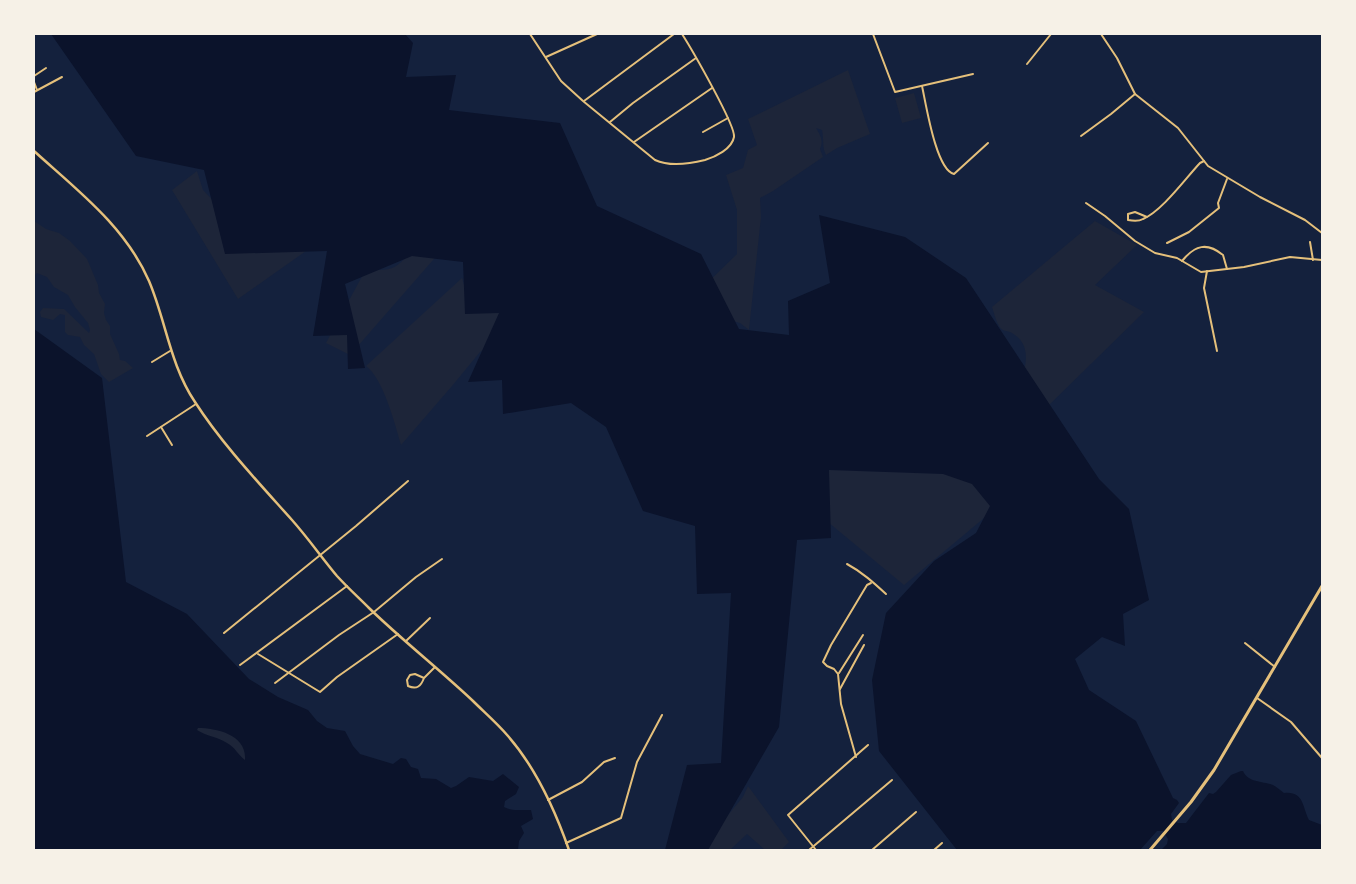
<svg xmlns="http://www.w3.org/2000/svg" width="1356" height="884" font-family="'Public Sans',sans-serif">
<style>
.green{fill:#1d2539}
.water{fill:#0b132b;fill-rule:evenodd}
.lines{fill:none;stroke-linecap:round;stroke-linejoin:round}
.minor{stroke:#e5c07b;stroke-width:2}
.tertiary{stroke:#e5c07b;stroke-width:2.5}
.primary{stroke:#e5c07b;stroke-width:3}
</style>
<rect width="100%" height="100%" fill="#14213d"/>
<g class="green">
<path d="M848,70l22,64 -33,14 -11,7c-4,-8 -2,-15 -4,-25l-6,-2c4,7 8,12 4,21l3,8 -50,34 -13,7 1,19 -12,113 -9,-7 -4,-1 -37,-31 38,-37v-44l-11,-35 17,-7 5,-18 9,-5 -9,-26z"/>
<polygon points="914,93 921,118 902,123 895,98"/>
<polygon points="197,171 203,190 228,216 343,225 238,299 172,190"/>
<polygon points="34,221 46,229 59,233 70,241 87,259 98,285 99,293 105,304 104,313 106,320 110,326 110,334 119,354 120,360 125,361 133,368 109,382 101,374 94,354 84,345 80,337 68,335 65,332 65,315 60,314 53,320 41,317 40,312 43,308 64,309 89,333 90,330 88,323 75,307 68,295 54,287 47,277 37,273 34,276"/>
<path d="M1095,221l42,24 -42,40 49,27 -97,95 -26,-24c5,-18 11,-38 -9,-50 -5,-3 -10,-1 -13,-7 -3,-5 -5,-13 -7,-19z"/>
<path d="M440,252l-90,103 -24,-12 40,-74c21,2 30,2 43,-16z"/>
<path d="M462,278l6,20 35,11 -10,36 -13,7 -28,34 -51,59c-6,-21 -18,-67 -35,-79z"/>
<polygon points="914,455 993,492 990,513 904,585 828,522 824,481 835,459"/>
<polygon points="179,722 238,734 254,766"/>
<polygon points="748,786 789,842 781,850 765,850 747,834 730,850 709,850 703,845 743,797"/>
</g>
<g class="water">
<path d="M51,34h354l8,9 -7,34 50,-2 -7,35 111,13 37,83 104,48 38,75 50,6 -1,-34 42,-18 -11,-68 86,22 61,41 133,201 30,30 20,91 -26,14 2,32 -23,-9 -27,22 14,31 47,31 37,77 4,2 2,3 -8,11 1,6 6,3h8l23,-30 4,1 3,-2 15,-17 10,-4h2c5,12 20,10 30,14 4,2 7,5 11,8 20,-2 18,13 25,27l13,5v25h-161l6,-6 1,-5 -5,-8h-6l-17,19h-183l-78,-99 -7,-71 14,-67 48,-52 42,-28 14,-27 -18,-22 -29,-10 -114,-4 2,68 -34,2 -18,187 -71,123h-43l22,-85 34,-2 10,-170 -34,1 -2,-68 -52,-15 -37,-84 -35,-24 -68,11 -1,-34 -34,2 31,-69 -34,1 -2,-52 -51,-6 -67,28 20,84 -17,1 -1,-34 -34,1 14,-85 -102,3 -21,-84 -68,-14z"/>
<path d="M34,329l68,49 24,204 61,32 62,65 29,18 30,13 9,11 10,7 18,3 8,15 7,8 33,10 8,-6 5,1 5,8 7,2 3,9 15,1 15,9 5,-2 13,-9 24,4 10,-7 16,13 -3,7 -11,7 -1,6c7,4 19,3 27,3l2,9 -12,7 3,7 -5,8 -1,9h-484zM198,728c19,0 49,7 47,32 -7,-5 -10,-13 -18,-17 -9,-6 -21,-7 -30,-13z"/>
</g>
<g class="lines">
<g class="minor">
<path d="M530,34l31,47 22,20 72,59c15,7 34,4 50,0 10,-3 27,-11 29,-23 2,-11 -43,-89 -52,-103"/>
<polyline points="873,34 895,92 973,74"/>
<polyline points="1101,34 1117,58 1135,94 1178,128 1208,166 1260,197 1305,220 1322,233"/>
<polyline points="546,57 597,34"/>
<polyline points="1027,64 1051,34"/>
<polyline points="34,76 46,68"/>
<polyline points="34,82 37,90"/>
<path d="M922,86c4,18 14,84 32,88l34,-31"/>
<polyline points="34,92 62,77"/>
<polyline points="584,101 674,34"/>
<polyline points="610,122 633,103 696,58"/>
<polyline points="703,132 728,118"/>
<polyline points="1081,136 1111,114 1135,94"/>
<polyline points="634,142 712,88"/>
<polyline points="1086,203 1105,216 1135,241 1155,253 1177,258 1201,272 1244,267 1290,257 1322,260"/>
<path d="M1147,217l-12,-5 -7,2v6c5,1 10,2 15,-1 19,-8 42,-40 57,-56l4,-2"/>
<polyline points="1310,242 1313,260"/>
<polyline points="1167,243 1189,232 1219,208 1218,203 1227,179"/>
<path d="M1182,261c13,-16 25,-19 41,-6l4,14"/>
<polyline points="1207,271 1204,288 1217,351"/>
<polyline points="152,362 170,351"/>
<polyline points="161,427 172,445"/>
<polyline points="147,436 196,404"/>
<path d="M847,564c15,8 27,19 39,30"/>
<polyline points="224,633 356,526 408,481"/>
<polyline points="406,641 430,618"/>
<polyline points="1245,643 1275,667"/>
<polyline points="258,654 320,692 337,677 398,634"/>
<polyline points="240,665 347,586"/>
<polyline points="839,673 863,635"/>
<path d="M424,678c-3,8 -7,12 -16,8l-1,-6 3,-5 5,-1 9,4 11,-11"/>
<polyline points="275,683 339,635 374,612 416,577 442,559"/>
<polyline points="840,689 864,645"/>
<polyline points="1257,698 1291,722 1322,758"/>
<polyline points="856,757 841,704 838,674 834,669 827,666 823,662 831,645 867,585 871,583"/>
<polyline points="548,800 582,782 604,762 615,758"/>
<polyline points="566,843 621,818 637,762 662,715"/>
<polyline points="809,850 892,780"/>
<polyline points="816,850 788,815 868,745"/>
<polyline points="872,850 916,812"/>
<polyline points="934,850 942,843"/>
</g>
<path class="tertiary" d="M34,151c43,39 91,75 115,130 17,40 21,84 46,121 27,42 64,81 97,118 16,18 30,38 45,56 10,11 21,21 32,32 33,32 70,61 104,93 11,11 24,22 35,35 28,32 47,74 61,114"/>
<polyline class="primary" points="1150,850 1191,802 1214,770 1322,586"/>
</g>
<rect width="1356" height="884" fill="none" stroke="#f6f1e7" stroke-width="70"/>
</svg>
